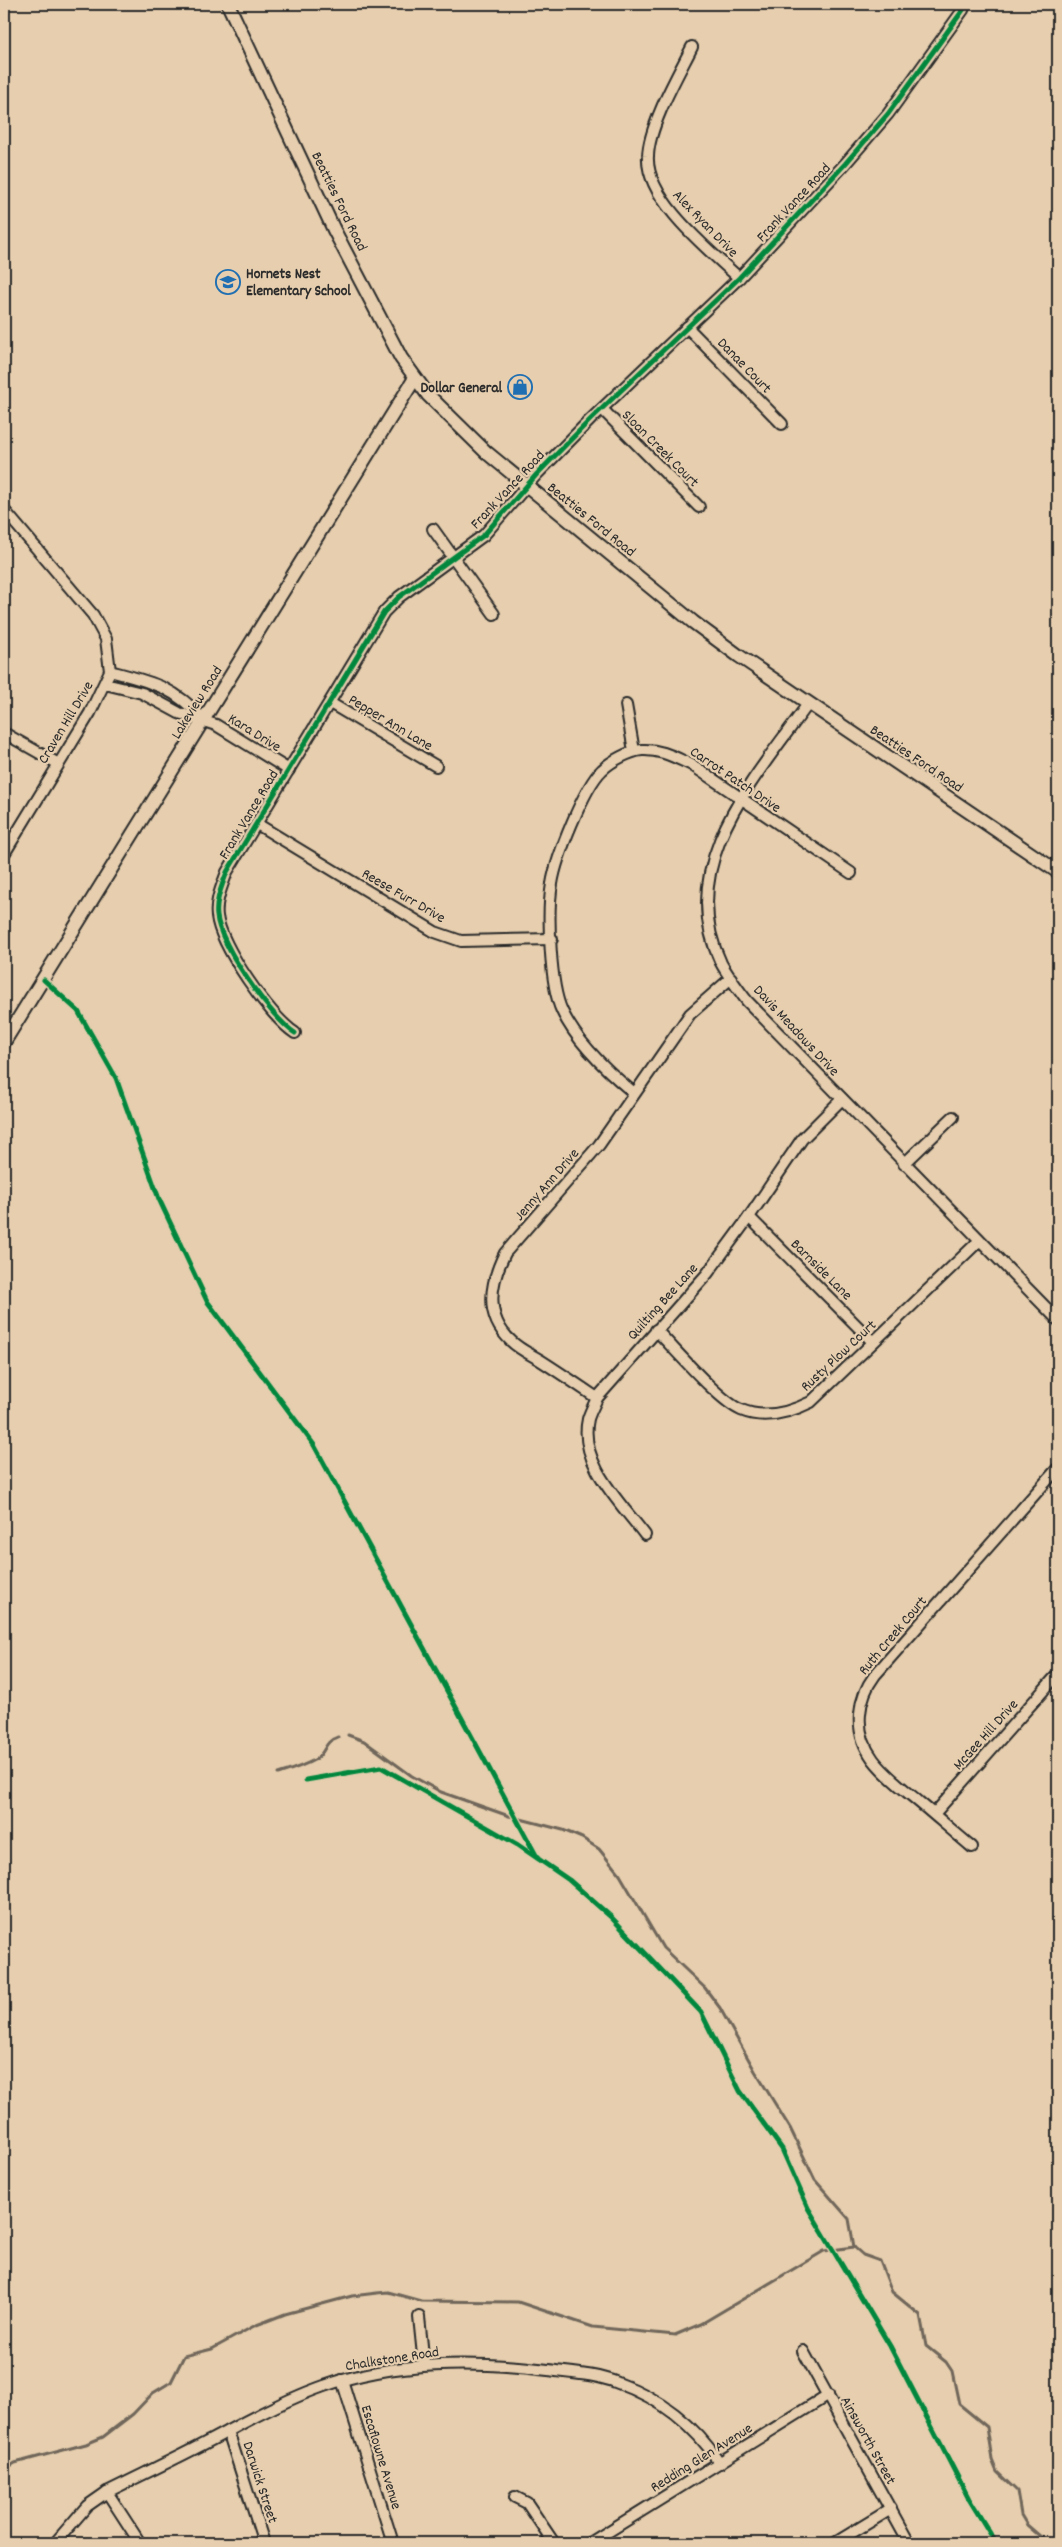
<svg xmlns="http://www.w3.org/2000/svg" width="1062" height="2547" font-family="Dekko,sans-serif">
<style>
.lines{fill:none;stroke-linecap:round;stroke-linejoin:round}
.stream{stroke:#6f665a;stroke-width:3}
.minor-casing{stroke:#2b2b2b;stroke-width:14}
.major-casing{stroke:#2b2b2b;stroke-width:16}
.minor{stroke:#e6ceae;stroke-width:10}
.major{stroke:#e6ceae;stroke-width:12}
.cycleway-casing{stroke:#e6ceae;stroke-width:8}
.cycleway{stroke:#00873e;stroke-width:5}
.labels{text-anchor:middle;stroke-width:4.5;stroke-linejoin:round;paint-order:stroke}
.street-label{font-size:15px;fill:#2b2b2b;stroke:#e6ceae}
.poi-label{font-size:15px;font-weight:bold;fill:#2b2b2b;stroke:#e6ceae;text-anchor:start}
</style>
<rect width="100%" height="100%" fill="#e6ceae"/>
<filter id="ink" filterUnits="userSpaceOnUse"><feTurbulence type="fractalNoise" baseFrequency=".02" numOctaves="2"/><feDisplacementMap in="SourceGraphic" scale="10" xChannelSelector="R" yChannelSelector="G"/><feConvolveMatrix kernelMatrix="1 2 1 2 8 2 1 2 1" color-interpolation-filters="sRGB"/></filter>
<g filter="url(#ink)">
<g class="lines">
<g class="stream">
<polyline points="348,1735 364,1741 412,1776 441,1792 509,1816 563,1830 582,1838 599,1849 620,1875 663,1948 705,1988 720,2008 755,2071 790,2128 815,2180 849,2219 854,2247 863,2255 880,2261 892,2292 920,2315 926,2346 946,2362 952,2371 959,2404 987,2427 992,2460 997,2472 1017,2491 1021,2515 1027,2525 1048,2543"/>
<path d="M278,1774c13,-4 26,-8 38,-15 11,-8 7,-17 22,-22"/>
<polyline points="4,2470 15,2463 86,2444 103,2437 133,2414 153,2393 171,2382 184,2356 212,2349 254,2326 285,2314 352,2296 377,2293 388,2292 421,2301 518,2302 593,2327 675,2335 701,2324 824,2251 854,2247"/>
</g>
<defs>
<g id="minor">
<path d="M692,47c-14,28 -43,78 -44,109 -3,43 61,94 91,122"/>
<polyline points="687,327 782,424"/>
<polyline points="602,409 699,507"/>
<polyline points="4,510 93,615 106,639 110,671 90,713 4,854"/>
<polyline points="433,529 494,614"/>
<path d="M110,671c41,11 63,15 93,48"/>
<polyline points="105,684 142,693 179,713 216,725 289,770"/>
<polyline points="330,703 436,766"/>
<path d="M808,704c-53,74 -134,161 -87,259 7,13 17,26 26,38l311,319"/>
<polyline points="626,705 634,751"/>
<polyline points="4,733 57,763"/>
<polyline points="257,824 435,932 461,941 552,939"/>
<path d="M295,1033c-25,-16 -75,-88 -78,-117 -2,-15 5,-30 10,-44l157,-260 15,-15 85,-62 53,-61 54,-55 148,-141 106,-114 43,-50 75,-104 2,-6"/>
<path d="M634,1093c-27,-22 -57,-50 -72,-82 -12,-25 -15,-99 -10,-127 4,-26 32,-97 50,-114 9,-9 28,-19 40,-20 19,-1 34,8 50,15l159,108"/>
<polyline points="904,1164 953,1117"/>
<polyline points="749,1217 873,1342"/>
<path d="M656,1330c19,19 63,71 85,80 24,10 48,3 70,-8l168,-161"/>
<path d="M597,1398c-19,-13 -38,-26 -57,-38 -10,-6 -21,-11 -29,-19 -27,-25 -21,-58 -6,-88l94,-108 91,-131 41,-36"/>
<path d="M645,1535c-24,-32 -67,-72 -57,-116 2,-7 6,-14 9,-21l110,-124 42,-57 53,-78 40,-40"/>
<polyline points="934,1814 1058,1674"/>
<path d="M972,1847c-18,-15 -35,-30 -53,-45 -28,-24 -63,-46 -59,-88 1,-14 6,-27 15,-39l183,-207"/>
<polyline points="419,2317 424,2365"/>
<polyline points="803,2351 909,2543"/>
<polyline points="342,2380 393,2543"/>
<polyline points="228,2431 264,2543"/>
<polyline points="107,2492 140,2543"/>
<polyline points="515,2497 527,2503 554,2543"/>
<path d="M55,2543l32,-37 20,-14c40,-20 81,-39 121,-61 31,-17 62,-33 96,-45 72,-25 148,-25 224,-16 23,3 47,4 70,13 42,15 77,43 102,80"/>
<polyline points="590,2543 828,2395"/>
<polyline points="835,2543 891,2509"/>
</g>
<g id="major">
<polyline points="228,4 334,230 401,358 428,395 486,452 693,622 739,656 1058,872"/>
<polyline points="4,1042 415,378"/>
</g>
</defs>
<use href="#minor" class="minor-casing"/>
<use href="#major" class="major-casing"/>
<use href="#minor" class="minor"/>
<use href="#major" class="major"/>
<defs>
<g id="cycleway">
<polyline points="44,980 78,1011 116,1078 159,1199 207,1301 314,1445 537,1857"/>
<path d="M295,1033c-25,-16 -75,-88 -78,-117 -2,-15 5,-30 10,-44l157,-260 15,-15 85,-62 53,-61 54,-55 148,-141 106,-114 43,-50 75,-104 2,-6"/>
<polyline points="306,1780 381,1767 518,1845 569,1880 611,1917 701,2012 740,2091 782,2149 808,2208 890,2346 969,2499 996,2543"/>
</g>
</defs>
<use href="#cycleway" class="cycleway-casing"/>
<use href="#cycleway" class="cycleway"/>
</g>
</g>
<defs>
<symbol id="school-ring" viewBox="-11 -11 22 22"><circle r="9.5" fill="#e6ceae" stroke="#1f6fb2" stroke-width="1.5"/><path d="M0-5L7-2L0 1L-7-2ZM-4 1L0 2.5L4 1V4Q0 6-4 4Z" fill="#1f6fb2"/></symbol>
<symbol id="shop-ring" viewBox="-11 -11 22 22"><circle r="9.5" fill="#e6ceae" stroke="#1f6fb2" stroke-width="1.5"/><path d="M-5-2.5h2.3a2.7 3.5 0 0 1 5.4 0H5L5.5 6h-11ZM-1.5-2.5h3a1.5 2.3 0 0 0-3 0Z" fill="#1f6fb2"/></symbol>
</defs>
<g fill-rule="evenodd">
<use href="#school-ring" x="214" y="268" width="28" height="28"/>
<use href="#shop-ring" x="506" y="373" width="28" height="28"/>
</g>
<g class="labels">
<g class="street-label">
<text transform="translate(340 201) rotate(64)" y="5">Beatties Ford Road</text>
<text transform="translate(793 202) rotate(-47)" y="5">Frank Vance Road</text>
<text transform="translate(706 223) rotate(46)" y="5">Alex Ryan Drive</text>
<text transform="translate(745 365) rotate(46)" y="5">Danae Court</text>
<text transform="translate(661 448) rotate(45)" y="5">Sloan Creek Court</text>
<text transform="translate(507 489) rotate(-47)" y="5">Frank Vance Road</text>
<text transform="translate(592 519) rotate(39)" y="5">Beatties Ford Road</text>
<text transform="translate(196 702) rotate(-58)" y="5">Lakeview Road</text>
<text transform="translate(65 722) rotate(-59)" y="5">Craven Hill Drive</text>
<text transform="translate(391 722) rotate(31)" y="5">Pepper Ann Lane</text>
<text transform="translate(255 732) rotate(32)" y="5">Kara Drive</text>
<text transform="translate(917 758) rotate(34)" y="5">Beatties Ford Road</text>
<text transform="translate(736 779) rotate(34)" y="5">Carrot Patch Drive</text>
<text transform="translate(248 814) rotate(-59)" y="5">Frank Vance Road</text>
<text transform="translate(404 895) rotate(30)" y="5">Reese Furr Drive</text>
<text transform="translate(797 1030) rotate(47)" y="5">Davis Meadows Drive</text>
<text transform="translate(546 1184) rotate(-49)" y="5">Jenny Ann Drive</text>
<text transform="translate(822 1269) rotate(45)" y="5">Barnside Lane</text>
<text transform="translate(662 1301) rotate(-48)" y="5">Quilting Bee Lane</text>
<text transform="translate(838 1355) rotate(-43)" y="5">Rusty Plow Court</text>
<text transform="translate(892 1635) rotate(-50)" y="5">Ruth Creek Court</text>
<text transform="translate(985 1734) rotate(-48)" y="5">McGee Hill Drive</text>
<text transform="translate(392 2358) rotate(-9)" y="5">Chalkstone Road</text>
<text transform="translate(869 2440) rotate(61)" y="5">Ainsworth Street</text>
<text transform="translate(382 2457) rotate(73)" y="5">Escaflowne Avenue</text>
<text transform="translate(701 2457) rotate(-32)" y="5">Redding Glen Avenue</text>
<text transform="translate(261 2482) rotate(72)" y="5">Darwick Street</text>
</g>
<g class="poi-label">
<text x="246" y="278">Hornets Nest<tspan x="246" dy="17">Elementary School</tspan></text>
<text x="502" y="392" text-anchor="end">Dollar General</text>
</g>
</g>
<rect width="1062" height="2547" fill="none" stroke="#e6ceae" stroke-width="20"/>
<rect x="10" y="10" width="1042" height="2527" fill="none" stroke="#2b2b2b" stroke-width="2" filter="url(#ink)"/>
</svg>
